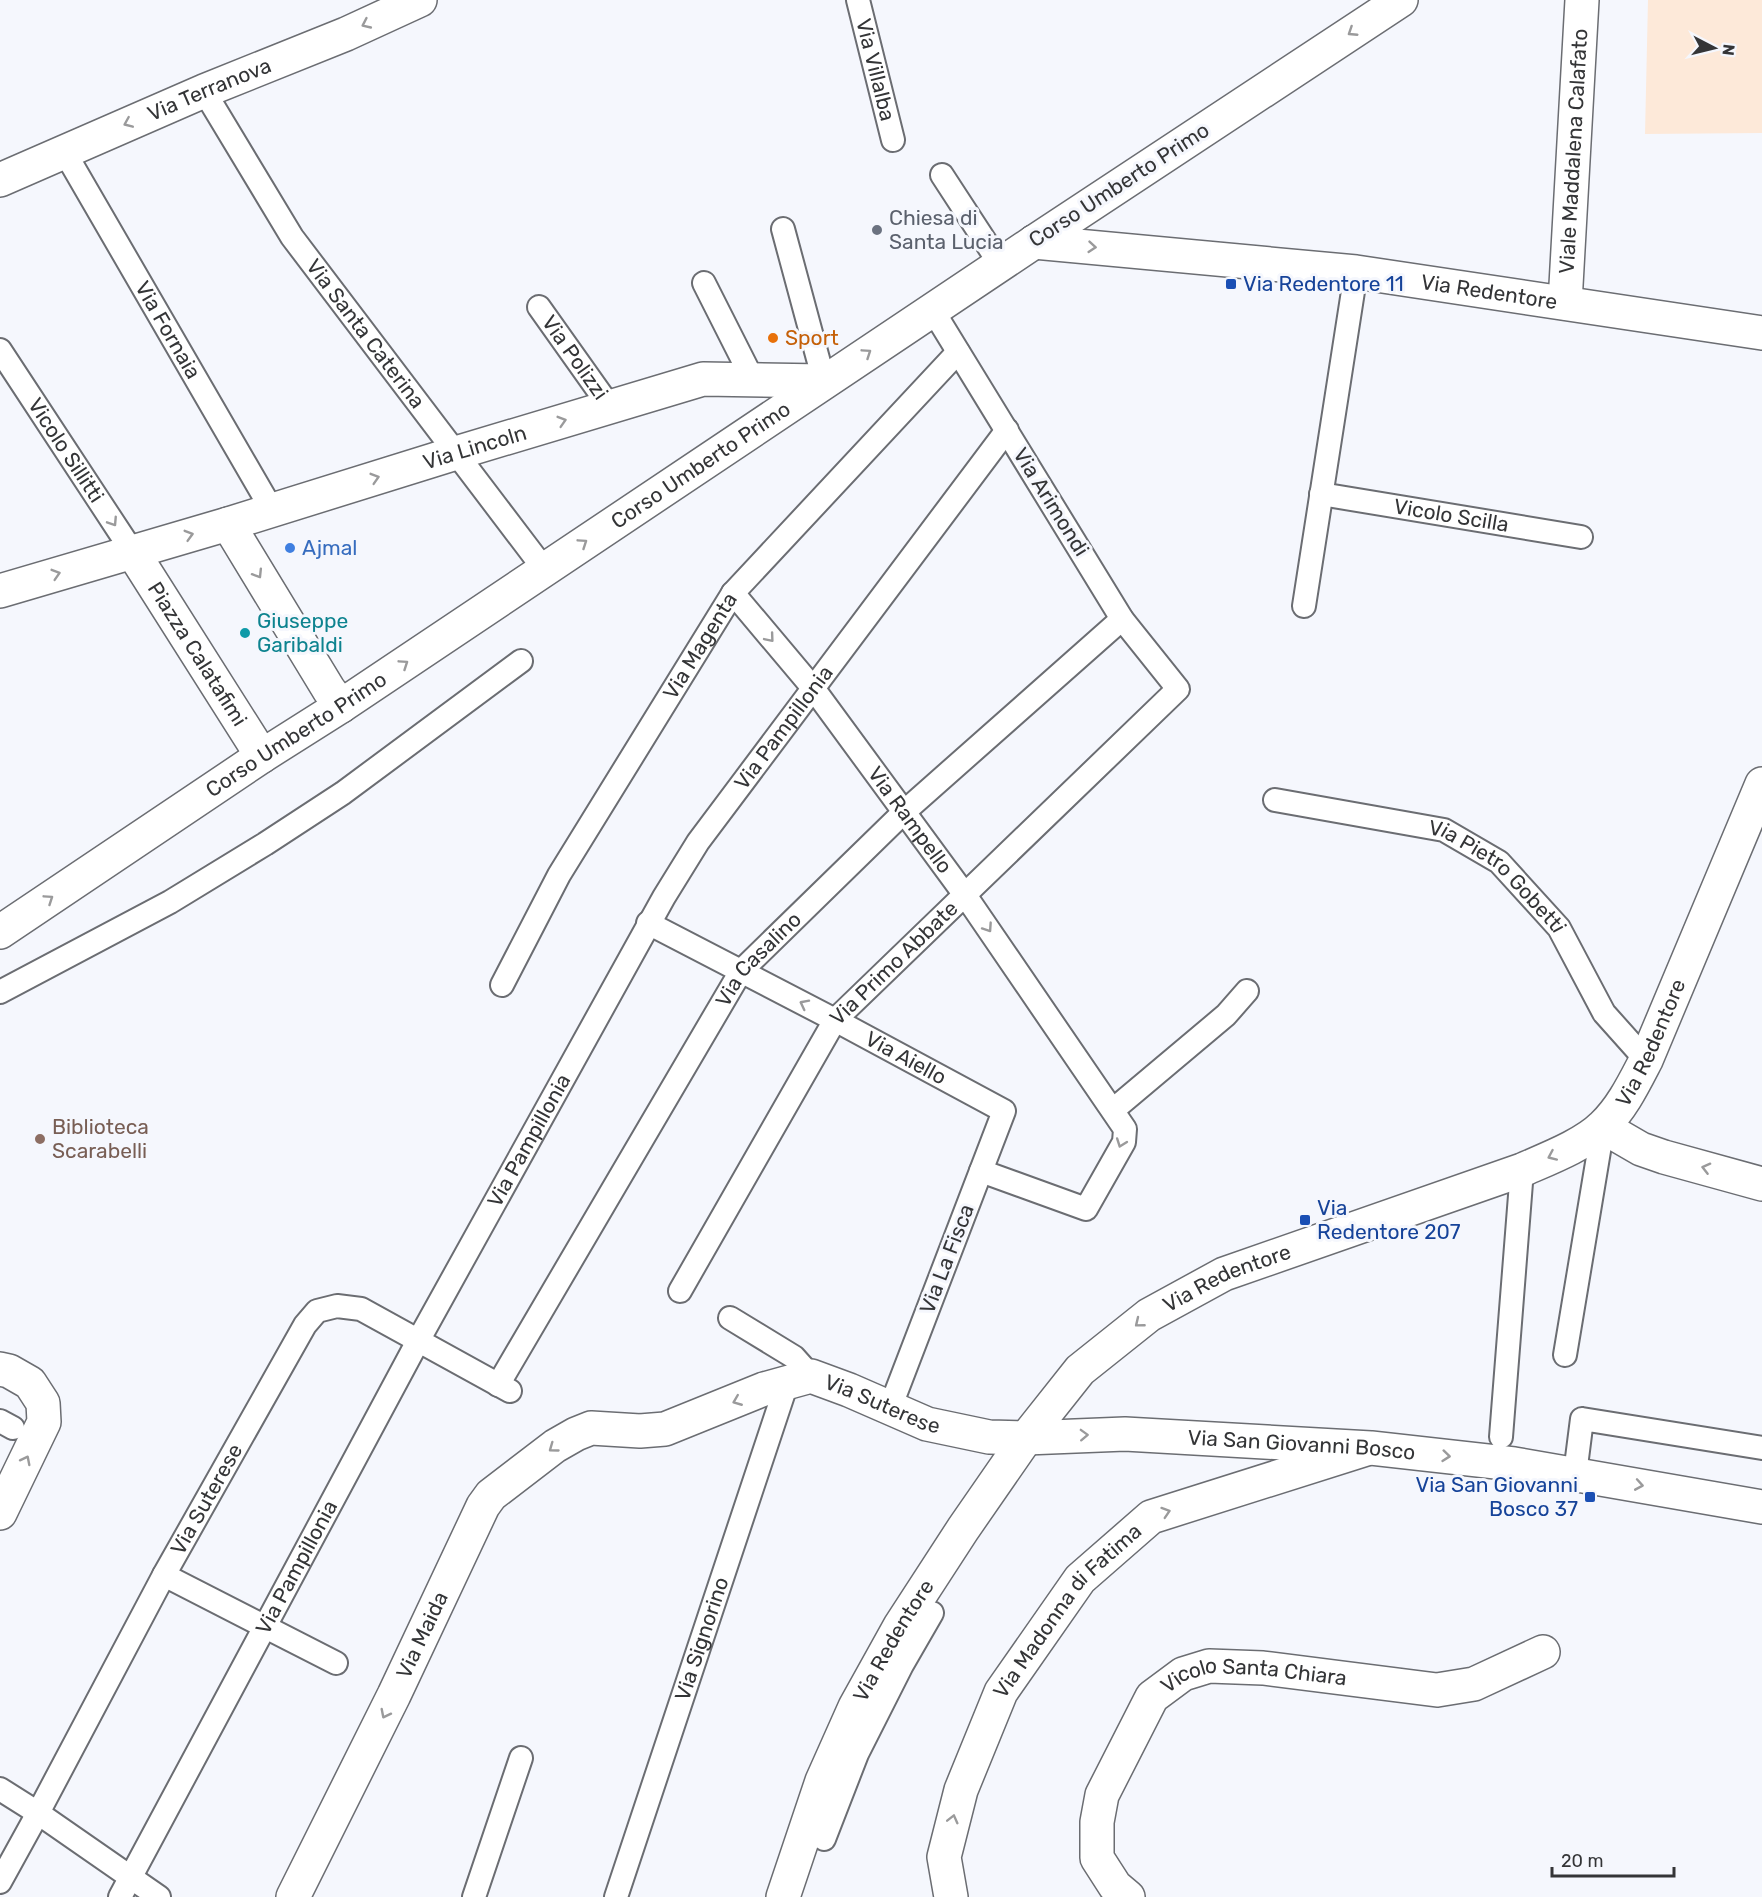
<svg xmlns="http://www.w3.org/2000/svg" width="1762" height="1897" font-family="Rubik,sans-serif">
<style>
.education{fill:#fde9d9}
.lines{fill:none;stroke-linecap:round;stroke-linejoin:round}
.service-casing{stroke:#6b6d72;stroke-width:26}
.minor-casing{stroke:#6b6d72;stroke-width:36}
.tertiary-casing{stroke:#6b6d72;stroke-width:36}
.secondary-casing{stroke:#6b6d72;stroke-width:36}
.service{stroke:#fff;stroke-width:22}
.minor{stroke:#fff;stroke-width:33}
.tertiary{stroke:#fff;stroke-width:33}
.secondary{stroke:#fff;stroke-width:33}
.oneway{stroke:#9a9a9b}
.worship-dot{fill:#6b7280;stroke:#f5f7fd;stroke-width:2}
.transit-dot{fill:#1a4fb4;stroke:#f5f7fd;stroke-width:2}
.food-dot{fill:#e8710a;stroke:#f5f7fd;stroke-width:2}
.shop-dot{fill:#3f7fe0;stroke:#f5f7fd;stroke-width:2}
.culture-dot{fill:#0f9aa8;stroke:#f5f7fd;stroke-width:2}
.education-dot{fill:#8d6e63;stroke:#f5f7fd;stroke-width:2}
.labels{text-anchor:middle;stroke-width:6;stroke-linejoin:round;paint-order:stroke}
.street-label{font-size:21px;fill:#343537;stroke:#f5f7fd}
.worship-label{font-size:21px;fill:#5b616d;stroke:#f5f7fd;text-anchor:start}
.transit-label{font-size:21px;fill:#164399;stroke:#f5f7fd;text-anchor:start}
.food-label{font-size:21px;fill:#c56008;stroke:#f5f7fd;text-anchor:start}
.shop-label{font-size:21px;fill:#366cbe;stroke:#f5f7fd;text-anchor:start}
.culture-label{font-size:21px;fill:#0d838f;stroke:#f5f7fd;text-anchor:start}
.education-label{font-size:21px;fill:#785e54;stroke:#f5f7fd;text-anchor:start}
</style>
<rect width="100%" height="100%" fill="#f5f7fd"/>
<polygon class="education" points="1648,0 1762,0 1762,133 1645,134"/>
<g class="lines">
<defs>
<g id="service">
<path id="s1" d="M858,0l35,140"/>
<path id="s2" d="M204,91l88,146 252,332"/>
<path id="s3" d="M64,151l208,359"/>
<polyline points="942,175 1000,264"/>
<polyline points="783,229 824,381"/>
<polyline points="704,283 753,380"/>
<path id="s4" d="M539,307l71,100"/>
<path id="s5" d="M0,350l132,201"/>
<path id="s6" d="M1321,494l260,43"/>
<path id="s7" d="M733,593l80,95 152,207 160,234 -1,13 -38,67 -105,-38"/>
<polyline points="1304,606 1356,272"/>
<path id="s8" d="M1275,800l169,30 55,32 60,66 45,85 42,47"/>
<path id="s9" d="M648,923l187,97 169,91 -114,297"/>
<path id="s10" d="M502,985l57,-110 174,-282 225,-241"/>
<polyline points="0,992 170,902 265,844 343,793 521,661"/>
<polyline points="1113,1110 1226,1015 1247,991"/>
<path id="s11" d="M680,1291l155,-271 343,-331 -56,-70 -190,-310"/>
<polyline points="730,1318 794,1357 811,1376"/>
<polyline points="1565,1355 1603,1127"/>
<path id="s12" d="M498,1385l243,-414 163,-159 218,-193"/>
<polyline points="0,1421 13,1428"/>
<polyline points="1501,1437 1522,1170"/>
<polyline points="1575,1474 1582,1419 1762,1448"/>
<polyline points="164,1575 336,1663"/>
<polyline points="0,1789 38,1813 159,1897"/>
<polyline points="824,1839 857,1754 902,1665 932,1613"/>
<path id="s13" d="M0,1882l38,-69 126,-238 141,-250 12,-14 20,-5 24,3 149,82"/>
<path id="s14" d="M120,1897l298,-556 246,-444 34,-55 309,-412"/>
<polyline points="474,1897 521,1758"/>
<path id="s15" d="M616,1897l171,-514"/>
</g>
<g id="minor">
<path id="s16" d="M0,180l204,-89 142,-57 74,-34"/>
<polyline points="228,524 329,690 341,706"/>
<path id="s17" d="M132,551l130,205"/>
<path id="s18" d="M0,591l228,-67 228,-71 247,-74 121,2"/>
<path id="s19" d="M0,932l262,-176 79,-50 693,-464"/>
<polyline points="0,1369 9,1371 30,1383 43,1403 44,1422 0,1513"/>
<path id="s20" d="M293,1897l101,-202 89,-189 8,-11 64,-49 21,-12 15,-6 49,3 25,-2 99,-40 47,-13 38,14 78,34 62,13 37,1"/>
<path id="s21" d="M951,1897l-7,-40 17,-67 40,-98 79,-113 71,-62 215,-68"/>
<path id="s22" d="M1128,1897l-13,-11 -18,-28v-36l5,-27 50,-98 31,-23 26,-8 54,2 174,22 37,-6 69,-32"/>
</g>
<g id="tertiary">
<polyline points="1603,1127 1641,1149 1664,1157 1762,1184"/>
<path id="s23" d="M1026,1438l99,-4 246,14 143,16 248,43"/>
<path id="s24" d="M783,1897l39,-116 33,-74 45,-81 63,-97 63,-91 54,-68 69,-55 75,-41 298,-104c25,-11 62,-25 81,-44 19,-18 31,-43 43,-66l116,-276"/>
</g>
<g id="secondary">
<path id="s25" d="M1034,242l322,30 406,61"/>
<polyline points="1034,242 1401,0"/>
<path id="s26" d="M1565,303l17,-303"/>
</g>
</defs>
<use href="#service" class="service-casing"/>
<use href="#minor" class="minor-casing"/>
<use href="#tertiary" class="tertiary-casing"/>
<use href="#secondary" class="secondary-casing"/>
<use href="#service" class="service"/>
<use href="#minor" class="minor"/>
<use href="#tertiary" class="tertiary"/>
<use href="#secondary" class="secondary"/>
</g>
<defs><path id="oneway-chevron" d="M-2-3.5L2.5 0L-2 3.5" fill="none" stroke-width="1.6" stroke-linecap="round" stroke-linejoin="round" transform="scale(1.5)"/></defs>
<g class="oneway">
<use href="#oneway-chevron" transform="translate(366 24) rotate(155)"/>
<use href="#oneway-chevron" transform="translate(1352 32) rotate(147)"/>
<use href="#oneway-chevron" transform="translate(128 123) rotate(157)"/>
<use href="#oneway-chevron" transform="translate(1092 247) rotate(5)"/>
<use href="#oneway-chevron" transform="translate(867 353) rotate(-34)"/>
<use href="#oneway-chevron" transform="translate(562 421) rotate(-17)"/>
<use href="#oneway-chevron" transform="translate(375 478) rotate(-17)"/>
<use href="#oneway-chevron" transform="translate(113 522) rotate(57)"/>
<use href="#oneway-chevron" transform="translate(189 535) rotate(-16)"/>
<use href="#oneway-chevron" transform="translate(583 543) rotate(-34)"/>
<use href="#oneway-chevron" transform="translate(56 574) rotate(-17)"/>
<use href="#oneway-chevron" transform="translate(258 574) rotate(58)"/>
<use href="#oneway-chevron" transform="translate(770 638) rotate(50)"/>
<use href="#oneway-chevron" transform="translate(404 664) rotate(-34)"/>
<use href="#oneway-chevron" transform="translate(49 899) rotate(-34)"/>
<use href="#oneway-chevron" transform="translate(988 928) rotate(56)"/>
<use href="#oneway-chevron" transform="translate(804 1004) rotate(-153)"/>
<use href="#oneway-chevron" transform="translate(1121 1143) rotate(110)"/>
<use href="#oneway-chevron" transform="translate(1552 1156) rotate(156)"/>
<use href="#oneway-chevron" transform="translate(1706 1168) rotate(-166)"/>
<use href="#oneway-chevron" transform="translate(1139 1323) rotate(141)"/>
<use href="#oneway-chevron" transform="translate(737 1401) rotate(158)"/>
<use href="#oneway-chevron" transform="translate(1084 1435) rotate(-2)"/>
<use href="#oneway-chevron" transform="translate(553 1448) rotate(144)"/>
<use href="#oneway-chevron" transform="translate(1446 1456) rotate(6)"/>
<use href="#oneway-chevron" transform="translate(26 1460) rotate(-63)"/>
<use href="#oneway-chevron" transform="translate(1639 1485) rotate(10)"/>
<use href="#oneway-chevron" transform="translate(1166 1512) rotate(-18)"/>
<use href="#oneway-chevron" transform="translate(385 1714) rotate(117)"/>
<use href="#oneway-chevron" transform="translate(953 1819) rotate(-76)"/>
</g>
<circle class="worship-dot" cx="877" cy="230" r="6"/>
<g class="transit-dot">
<rect x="1225" y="278" width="12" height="12" rx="3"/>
<rect x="1299" y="1214" width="12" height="12" rx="3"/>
<rect x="1584" y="1491" width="12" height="12" rx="3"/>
</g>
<circle class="food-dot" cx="773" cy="338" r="6"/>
<circle class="shop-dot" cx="290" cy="548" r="6"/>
<circle class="culture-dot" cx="245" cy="633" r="6"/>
<circle class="education-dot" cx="40" cy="1139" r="6"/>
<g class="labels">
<g class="street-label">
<text dy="7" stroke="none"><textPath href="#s1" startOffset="72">Via Villalba</textPath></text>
<text dy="7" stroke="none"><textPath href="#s16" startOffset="228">Via Terranova</textPath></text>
<text dy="7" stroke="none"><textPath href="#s26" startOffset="152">Viale Maddalena Calafato</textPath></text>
<text transform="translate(1119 185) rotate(-33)" y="7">Corso Umberto Primo</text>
<text dy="7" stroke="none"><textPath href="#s25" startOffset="458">Via Redentore</textPath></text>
<text dy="7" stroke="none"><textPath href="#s3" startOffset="207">Via Fornaia</textPath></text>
<text dy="7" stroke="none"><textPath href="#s2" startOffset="292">Via Santa Caterina</textPath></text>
<text dy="7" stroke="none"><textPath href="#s4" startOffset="62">Via Polizzi</textPath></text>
<text dy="7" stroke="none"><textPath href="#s18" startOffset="496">Via Lincoln</textPath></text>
<text dy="7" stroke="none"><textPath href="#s5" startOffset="120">Vicolo Sillitti</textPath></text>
<text dy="7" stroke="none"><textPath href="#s19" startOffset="842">Corso Umberto Primo</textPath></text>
<text transform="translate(1051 502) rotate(58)" y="7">Via Arimondi</text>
<text dy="7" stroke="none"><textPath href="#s6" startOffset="132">Vicolo Scilla</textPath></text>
<text dy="7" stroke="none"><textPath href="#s10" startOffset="393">Via Magenta</textPath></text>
<text dy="7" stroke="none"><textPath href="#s17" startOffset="122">Piazza Calatafimi</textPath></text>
<text dy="7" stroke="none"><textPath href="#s14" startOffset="1346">Via Pampillonia</textPath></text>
<text dy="7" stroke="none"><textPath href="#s19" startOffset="356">Corso Umberto Primo</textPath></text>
<text dy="7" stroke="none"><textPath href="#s7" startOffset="288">Via Rampello</textPath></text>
<text dy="7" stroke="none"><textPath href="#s8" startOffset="242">Via Pietro Gobetti</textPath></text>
<text dy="7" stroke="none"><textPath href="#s12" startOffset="500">Via Casalino</textPath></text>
<text dy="7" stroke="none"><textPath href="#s11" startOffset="394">Via Primo Abbate</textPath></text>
<text dy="7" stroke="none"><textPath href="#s24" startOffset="1288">Via Redentore</textPath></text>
<text dy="7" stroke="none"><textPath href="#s9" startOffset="291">Via Aiello</textPath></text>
<text dy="7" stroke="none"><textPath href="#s14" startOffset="860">Via Pampillonia</textPath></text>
<text transform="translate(947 1259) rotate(-69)" y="7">Via La Fisca</text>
<text dy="7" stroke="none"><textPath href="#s24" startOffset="784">Via Redentore</textPath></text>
<text dy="7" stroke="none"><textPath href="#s20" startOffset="876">Via Suterese</textPath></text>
<text dy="7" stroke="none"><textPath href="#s23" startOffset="276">Via San Giovanni Bosco</textPath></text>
<text dy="7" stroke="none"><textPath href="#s13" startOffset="435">Via Suterese</textPath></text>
<text dy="7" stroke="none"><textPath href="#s14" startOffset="374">Via Pampillonia</textPath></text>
<text dy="7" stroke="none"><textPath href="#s21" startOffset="321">Via Madonna di Fatima</textPath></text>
<text dy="7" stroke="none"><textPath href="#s20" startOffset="292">Via Maida</textPath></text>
<text dy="7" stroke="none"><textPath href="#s15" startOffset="272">Via Signorino</textPath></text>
<text dy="7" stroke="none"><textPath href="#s24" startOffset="280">Via Redentore</textPath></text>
<text dy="7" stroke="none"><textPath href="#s22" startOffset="333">Vicolo Santa Chiara</textPath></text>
</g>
<g class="worship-label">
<text x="889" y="225">Chiesa di<tspan x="889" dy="24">Santa Lucia</tspan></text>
</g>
<g class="transit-label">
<text x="1243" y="291">Via Redentore 11</text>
<text x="1317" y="1215">Via<tspan x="1317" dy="24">Redentore 207</tspan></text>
<text x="1578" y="1492" text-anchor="end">Via San Giovanni<tspan x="1578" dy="24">Bosco 37</tspan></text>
</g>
<g class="food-label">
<text x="785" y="345">Sport</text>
</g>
<g class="shop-label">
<text x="302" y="555">Ajmal</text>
</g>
<g class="culture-label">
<text x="257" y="628">Giuseppe<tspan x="257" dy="24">Garibaldi</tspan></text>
</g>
<g class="education-label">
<text x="52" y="1134">Biblioteca<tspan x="52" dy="24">Scarabelli</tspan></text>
</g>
</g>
<g transform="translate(1714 48) rotate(97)" stroke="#f5f7fd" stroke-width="4.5" paint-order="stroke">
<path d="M0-4.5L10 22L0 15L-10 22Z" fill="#343537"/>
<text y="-9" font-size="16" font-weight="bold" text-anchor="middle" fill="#343537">N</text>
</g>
<path d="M1552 1867v9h122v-9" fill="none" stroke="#343537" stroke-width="3"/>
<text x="1561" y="1867" font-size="18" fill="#343537" stroke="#f5f7fd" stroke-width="4.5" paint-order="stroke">20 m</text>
</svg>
